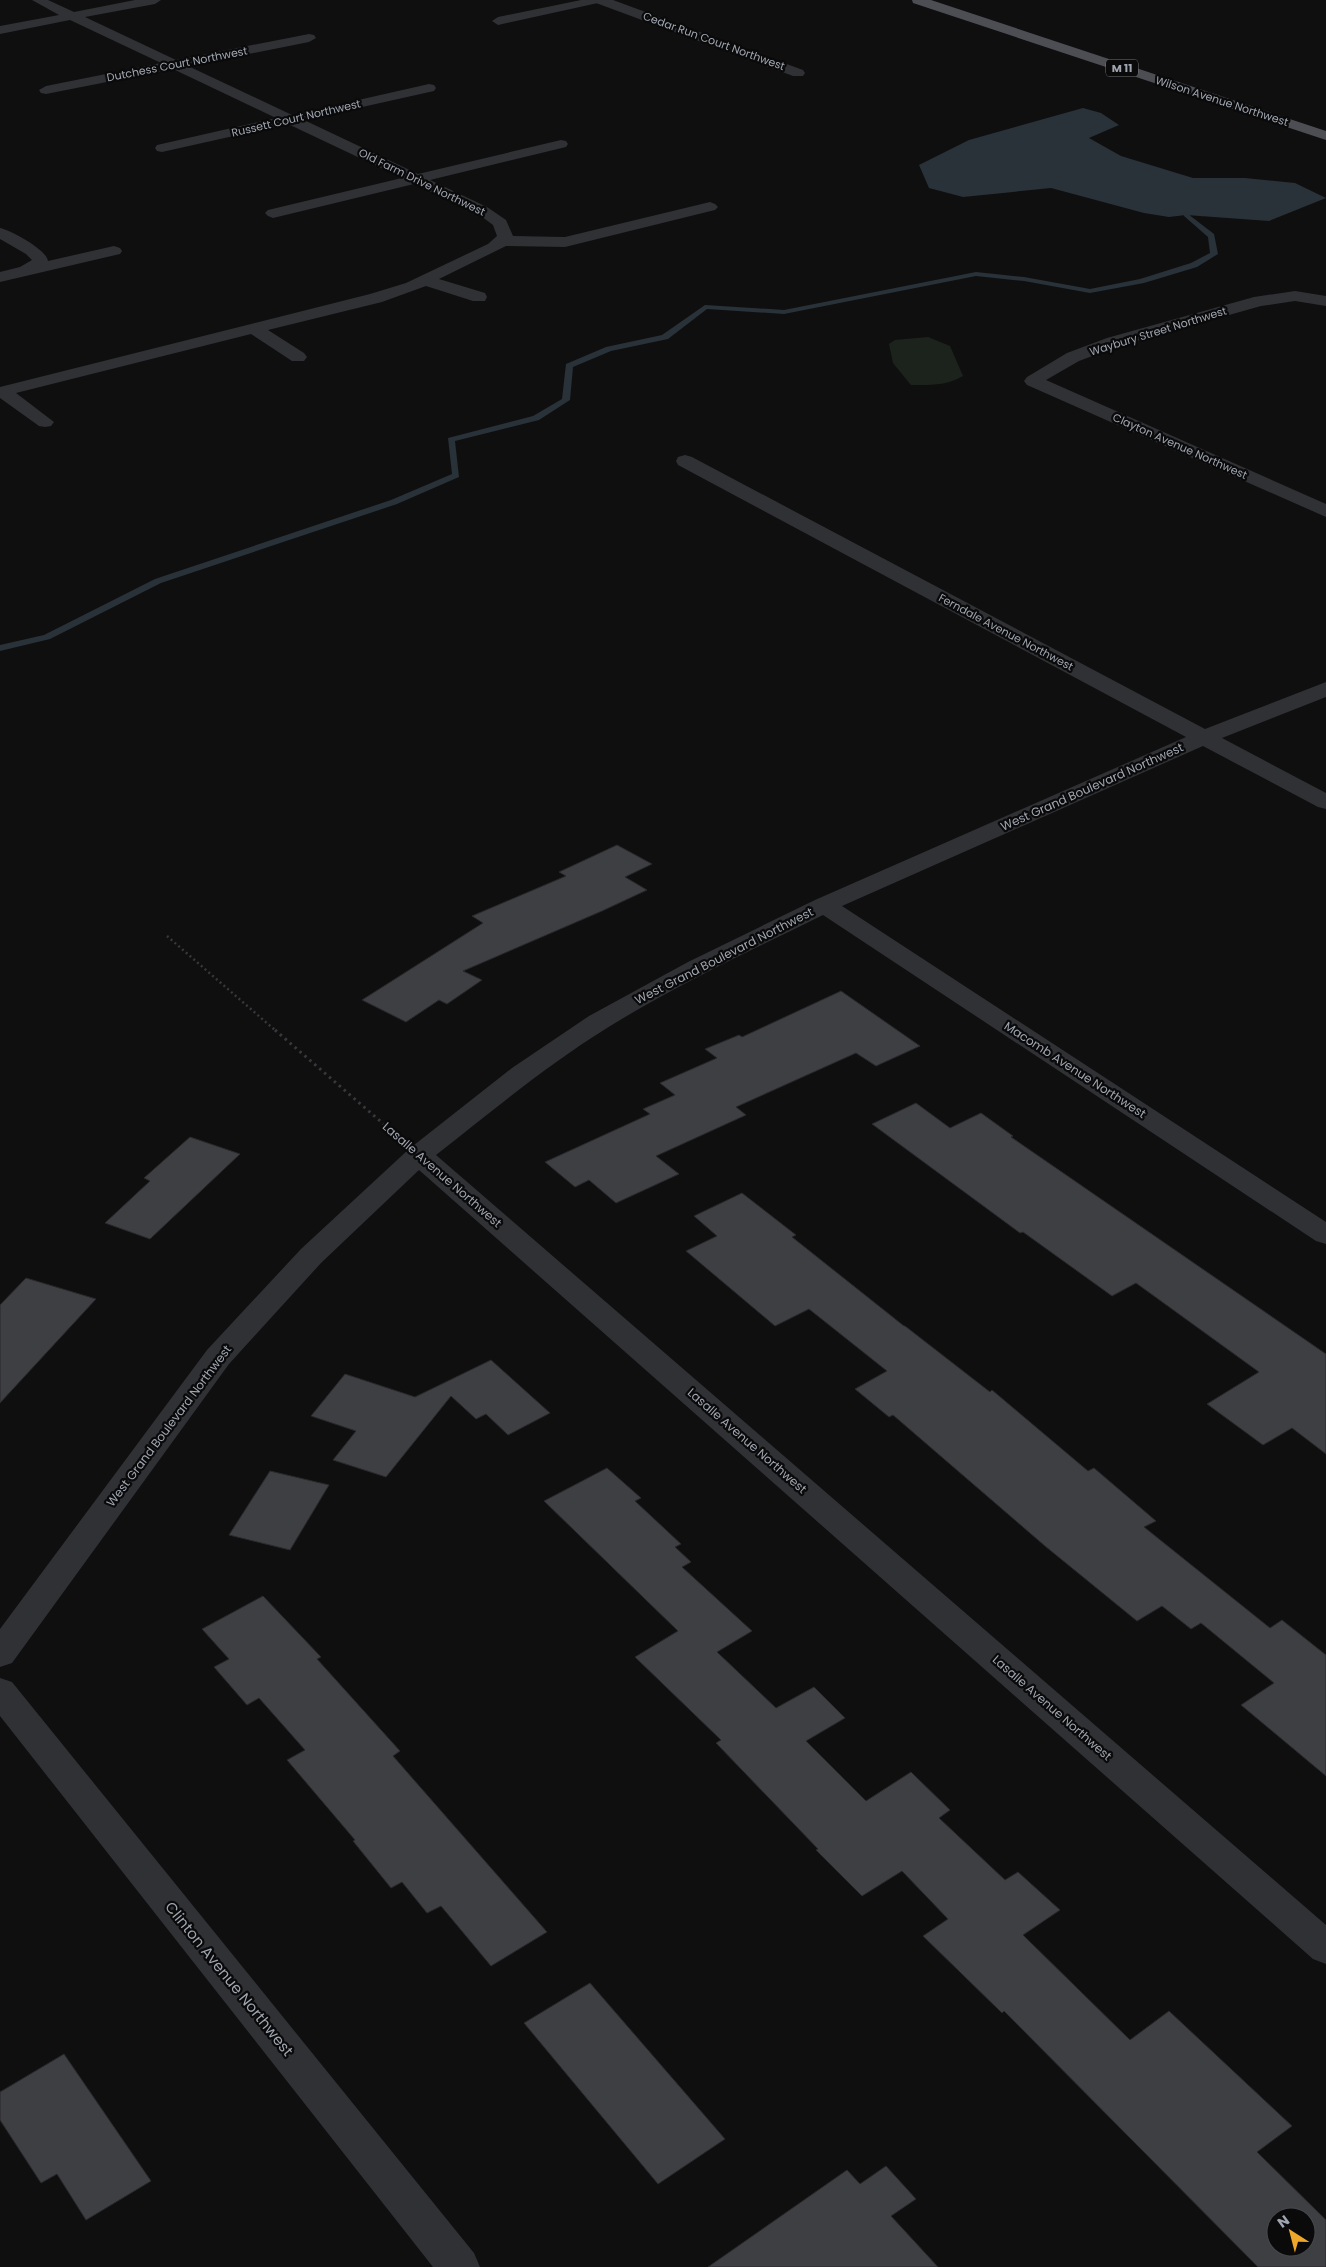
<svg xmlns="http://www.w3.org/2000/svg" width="1326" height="2267" font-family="Poppins,sans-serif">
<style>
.green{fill:#1c231c}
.water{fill:#293238}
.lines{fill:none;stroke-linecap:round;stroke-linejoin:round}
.stream{fill:#293238;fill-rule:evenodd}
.building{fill:#3e3f43;stroke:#29292c;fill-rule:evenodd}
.path-far1{stroke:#36383c;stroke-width:2.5;stroke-dasharray:2 3;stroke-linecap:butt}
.path{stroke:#36383c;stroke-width:3;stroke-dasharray:2.5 4;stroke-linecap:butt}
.service{fill:#303135;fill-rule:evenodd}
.minor{fill:#303135;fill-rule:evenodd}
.primary{fill:#4c4e54;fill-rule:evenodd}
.labels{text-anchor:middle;stroke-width:4.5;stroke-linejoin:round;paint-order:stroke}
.far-street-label{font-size:11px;fill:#a0a6b1;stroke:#0a0a0b}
.shield{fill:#0a0a0b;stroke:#73777f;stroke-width:1}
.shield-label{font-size:11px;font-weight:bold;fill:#a0a6b1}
.street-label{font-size:12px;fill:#a0a6b1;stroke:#0a0a0b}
.near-street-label{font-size:15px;fill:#a0a6b1;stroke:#0a0a0b}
</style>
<rect width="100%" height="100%" fill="#0f0f10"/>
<path class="green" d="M928,337l22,9 13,30c-17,10 -33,9 -52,9l-18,-22 -4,-19 6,-4z"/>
<polygon class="water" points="1083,108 1101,113 1119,125 1089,138 1121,156 1193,178 1245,178 1295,183 1326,198 1269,221 1186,215 1169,217 1144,213 1051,188 963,197 929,188 919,165 969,140"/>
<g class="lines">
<polygon class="stream" points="1184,214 1188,214 1214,234 1218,254 1197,267 1144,283 1090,293 1024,281 976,276 784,314 707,309 668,339 611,351 573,367 570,400 539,420 455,441 459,477 397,504 161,583 50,639 0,651 0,645 44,635 155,579 391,500 452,474 448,438 533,416 562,399 566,364 606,347 662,335 705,305 784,310 976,272 1024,277 1090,289 1140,279 1191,263 1210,253 1208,237 1184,216"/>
</g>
<g class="building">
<polygon points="617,845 652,864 625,877 647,890 602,911 463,971 482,980 447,1004 439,1000 406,1022 362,1000 483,923 472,916 566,876 559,872"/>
<polygon points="841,991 920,1046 876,1066 856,1053 736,1107 746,1115 656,1156 679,1174 616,1203 589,1180 575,1187 545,1162 650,1114 643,1109 675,1095 660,1083 717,1058 705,1049 739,1035 742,1037"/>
<polygon points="916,1103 950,1128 981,1113 1013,1136 1011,1137 1326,1354 1326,1454 1292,1428 1263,1445 1207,1404 1259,1372 1136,1283 1112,1296 1023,1232 1020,1233 872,1124"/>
<polygon points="190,1137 240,1154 150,1239 105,1223 150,1181 144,1178"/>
<polygon points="742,1193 796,1235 792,1237 904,1326 905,1326 990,1392 992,1390 1088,1471 1094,1468 1156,1521 1144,1527 1270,1628 1282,1620 1326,1655 1326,1776 1241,1705 1274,1683 1201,1623 1191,1629 1162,1606 1137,1621 1045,1546 893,1415 889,1417 855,1389 887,1371 809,1309 775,1326 686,1251 717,1236 694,1216"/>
<polygon points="26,1278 96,1299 0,1403 0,1305"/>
<polygon points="491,1360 550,1413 508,1435 486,1414 476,1419 451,1396 386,1477 333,1460 356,1431 311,1416 345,1374 415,1397"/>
<path d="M607,1468l34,30 -6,3 46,43 -6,3 16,15 -9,5 70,64 -35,21 59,56 38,-21 31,31 -39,23 60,60 45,-29 39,38 -11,8 66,62 13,-8 42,38 -37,25 107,105 39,-29 123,115 -35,26 69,68v47h-68l-254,-256 -2,2 -79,-77 25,-17 -46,-48 -40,25 -46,-46 2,-1 -102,-106 5,-3 -86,-83 43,-26 -134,-130zM1276,2217h30v30h-30z"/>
<polygon points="270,1471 329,1485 290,1550 229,1535"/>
<polygon points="263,1596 321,1657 317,1659 400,1751 393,1756 547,1932 491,1966 441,1906 427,1913 402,1882 391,1888 353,1841 355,1840 287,1760 305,1750 259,1698 247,1705 214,1667 229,1659 202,1629"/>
<polygon points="590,1983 725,2139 658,2184 524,2023"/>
<polygon points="64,2054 151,2181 86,2220 57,2174 41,2183 0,2120 0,2092"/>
<polygon points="886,2166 916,2199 891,2216 938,2267 708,2267 847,2170 860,2184"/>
</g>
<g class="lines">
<polyline class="path-far1" points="167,936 276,1031"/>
<polyline class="path" points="275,1030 394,1133"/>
<polygon class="service" points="581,0 604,0 598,3 498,25 492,21 498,17"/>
<g class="minor">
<polygon points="32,0 48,0 74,12 135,0 161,0 155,4 85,17 176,60 309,34 314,35 316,38 309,42 188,66 292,115 429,84 434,85 436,88 434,91 304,120 418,174 561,140 566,141 568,144 566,147 430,180 487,207 506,220 513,236 565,237 710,202 715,204 718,207 715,210 565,247 506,246 439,279 485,293 487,297 485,301 473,301 426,286 382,302 268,330 304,353 307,357 304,361 292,361 251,334 16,393 54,422 51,426 45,427 39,426 0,398 0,387 370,294 406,283 488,244 497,236 493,225 477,213 414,184 273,218 268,216 265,213 268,210 402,178 288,124 162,152 157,151 155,148 157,145 276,118 173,69 46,94 41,93 39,90 46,86 161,63 70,20 0,34 0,26 59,15"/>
<polygon points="595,0 613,0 803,70 805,73 803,76 793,76 596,3"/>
<path d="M0,228c12,3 46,21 48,33l66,-15 6,2 2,3 -2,3 -120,28v-10l20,-5 12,-7 -6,-6 -26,-15z"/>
<polygon points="1295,291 1326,296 1326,306 1295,301 1261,306 1119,346 1079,361 1046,380 1326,504 1326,517 1027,385 1024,381 1027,377 1067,353 1107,338 1254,297"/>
<path d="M685,455l7,2 513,272 121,-47v15l-104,41 104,55v16l-8,-2 -115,-61 -361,160 484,316v22l-10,-3 -493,-326c-73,36 -147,70 -216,113 -61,38 -115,83 -171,127l890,770v39l-13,-5 -894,-789 -98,93 -92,101 -217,299 -12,4v-38l207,-279 94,-101 108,-100 103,-81 77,-52 99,-54 127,-62 371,-163 -508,-272 -2,-4 2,-4z"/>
<polygon points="0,1678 12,1682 474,2253 480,2267 433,2267 0,1716"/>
</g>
<polygon class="primary" points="912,0 931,0 1326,131 1326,140 913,3"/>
</g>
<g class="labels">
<g class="far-street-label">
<text transform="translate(714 41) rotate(20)" y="4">Cedar Run Court Northwest</text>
<text transform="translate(177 64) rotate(-11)" y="4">Dutchess Court Northwest</text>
<text transform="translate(1222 101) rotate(18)" y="4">Wilson Avenue Northwest</text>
<text transform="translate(296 118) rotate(-13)" y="4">Russett Court Northwest</text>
<text transform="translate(422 182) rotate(26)" y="4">Old Farm Drive Northwest</text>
<text transform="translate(1158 331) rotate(-17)" y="4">Waybury Street Northwest</text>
<text transform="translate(1180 446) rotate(24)" y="4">Clayton Avenue Northwest</text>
<text transform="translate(1006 632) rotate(28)" y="4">Ferndale Avenue Northwest</text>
</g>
<rect class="shield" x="1106" y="59.5" width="32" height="17" rx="4"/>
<g class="shield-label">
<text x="1122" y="72">M 11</text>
</g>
<g class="street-label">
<text transform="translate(1092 787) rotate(-24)" y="4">West Grand Boulevard Northwest</text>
<text transform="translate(724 956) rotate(-27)" y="4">West Grand Boulevard Northwest</text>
<text transform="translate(1075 1070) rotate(33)" y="4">Macomb Avenue Northwest</text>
<text transform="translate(442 1175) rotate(41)" y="4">Lasalle Avenue Northwest</text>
<text transform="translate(169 1426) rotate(-53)" y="4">West Grand Boulevard Northwest</text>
<text transform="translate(747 1441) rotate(41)" y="4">Lasalle Avenue Northwest</text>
<text transform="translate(1052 1708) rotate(41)" y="4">Lasalle Avenue Northwest</text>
</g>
<g class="near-street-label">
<text transform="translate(229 1979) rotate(51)" y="5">Clinton Avenue Northwest</text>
</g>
</g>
<g transform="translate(1291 2232) rotate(324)"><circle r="24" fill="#0a0a0b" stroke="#46484d"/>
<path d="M0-4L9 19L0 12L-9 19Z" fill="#eea72a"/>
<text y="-8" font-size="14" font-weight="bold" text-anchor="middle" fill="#a0a6b1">N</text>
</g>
</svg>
